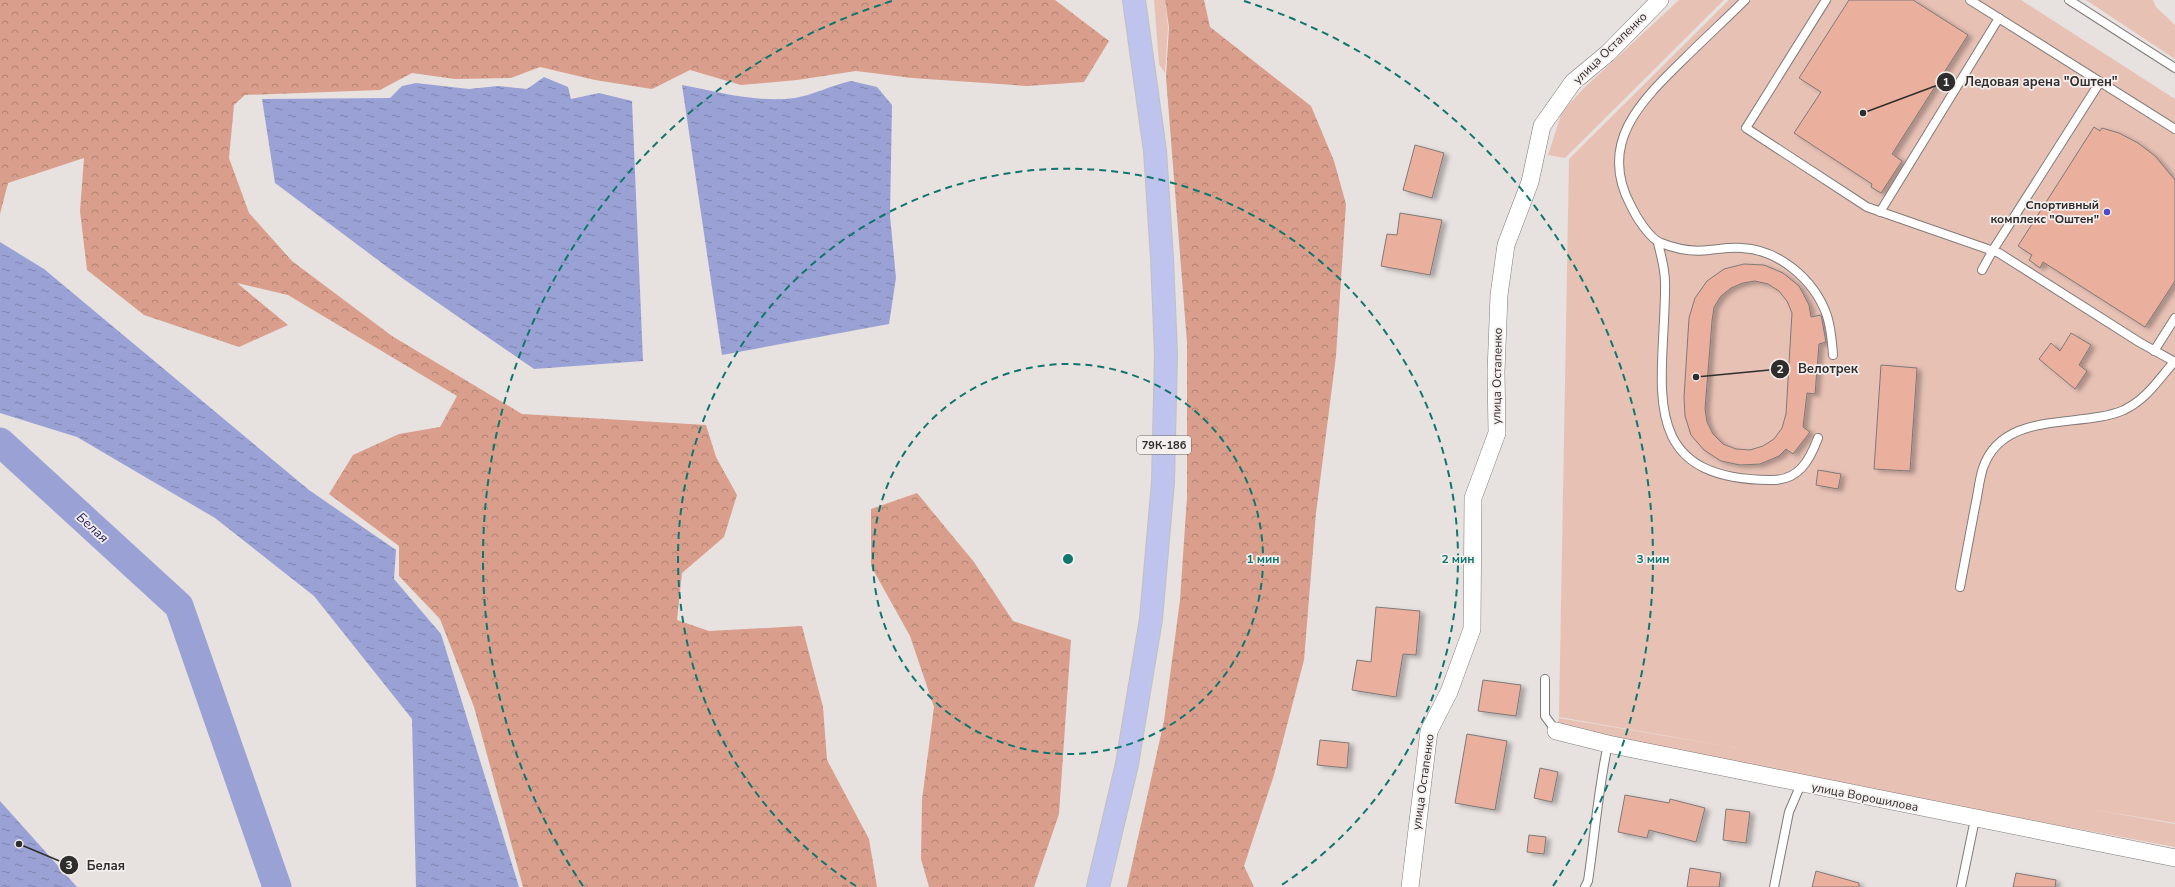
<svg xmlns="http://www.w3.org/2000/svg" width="2175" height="887" font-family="'Nunito Sans',sans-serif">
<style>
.green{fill:#e8c1b5}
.forest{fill:url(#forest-crowns)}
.water{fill:url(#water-ripples)}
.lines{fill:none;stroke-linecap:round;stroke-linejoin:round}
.river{stroke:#9aa2d5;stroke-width:29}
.building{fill:#ebb09d;stroke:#7e7978;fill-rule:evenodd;filter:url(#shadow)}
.service-casing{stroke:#807b79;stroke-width:10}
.minor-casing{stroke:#807b79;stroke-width:18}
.primary-casing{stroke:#c1c0c0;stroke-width:24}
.service{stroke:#fff;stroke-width:8}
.minor{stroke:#fff;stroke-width:17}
.primary{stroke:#bec4ee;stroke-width:22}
.ring{fill:none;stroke:#0f766e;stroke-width:2;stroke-dasharray:7 5}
.poi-dot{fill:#4c4cc2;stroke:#f4eeed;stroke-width:1.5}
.labels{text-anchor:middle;stroke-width:3.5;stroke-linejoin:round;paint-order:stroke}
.shield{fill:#f4eeed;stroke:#6b6867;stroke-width:1}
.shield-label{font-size:11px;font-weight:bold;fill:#302e2d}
.street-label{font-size:12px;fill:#302e2d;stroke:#f4eeed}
.poi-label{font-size:12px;font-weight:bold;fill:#302e2d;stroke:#f4eeed;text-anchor:end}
.water-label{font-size:13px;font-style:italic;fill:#21215d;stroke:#f4eeed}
.centre{fill:#0f766e;stroke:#f4eeed;stroke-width:2}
.ring-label{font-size:12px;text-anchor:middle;font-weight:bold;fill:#0f766e;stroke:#f4eeed;stroke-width:3.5;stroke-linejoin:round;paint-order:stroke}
.leader{fill:none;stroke:#302e2d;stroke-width:1.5}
.callout-dot{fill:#302e2d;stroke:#f4eeed;stroke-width:1.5}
.mark-label{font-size:12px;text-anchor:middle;font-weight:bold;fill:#fff}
.callout-label{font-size:13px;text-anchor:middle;font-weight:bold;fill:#302e2d;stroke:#f4eeed;stroke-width:3.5;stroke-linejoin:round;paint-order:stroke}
</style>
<defs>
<pattern id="forest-crowns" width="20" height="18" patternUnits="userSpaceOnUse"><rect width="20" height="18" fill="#d99f8c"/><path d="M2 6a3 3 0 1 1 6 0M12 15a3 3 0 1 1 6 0" fill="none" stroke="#b08273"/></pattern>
<pattern id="water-ripples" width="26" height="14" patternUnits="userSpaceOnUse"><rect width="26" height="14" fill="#9aa2d5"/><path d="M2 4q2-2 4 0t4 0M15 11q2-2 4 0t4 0" fill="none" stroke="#7e84ad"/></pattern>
<filter id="shadow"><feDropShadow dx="4.5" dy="2.5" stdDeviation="2" flood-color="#0004"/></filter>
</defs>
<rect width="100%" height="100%" fill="#e7e1df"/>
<g class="green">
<polygon points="1154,0 1165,0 1168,27 1165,73 1159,64"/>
<polygon points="1679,0 1724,0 1565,158 1548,155 1562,112 1584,88"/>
<polygon points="1729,0 2021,0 2175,99 2175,823 2090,809 2175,824 2175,847 1556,731 1559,718 1737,748 1559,717 1569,159"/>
<polygon points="2086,0 2153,0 2156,7 2175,25 2175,59"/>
</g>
<g class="forest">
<polygon points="0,0 1055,0 1109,41 1084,82 1027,86 912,78 856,71 797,80 741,85 690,70 652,89 595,80 540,67 511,78 455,79 412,73 380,90 245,95 234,105 229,158 249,213 292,261 392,336 522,414 706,425 716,457 737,495 724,537 682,573 677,620 709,631 802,626 823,707 827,760 869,839 877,887 523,887 474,707 440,619 399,576 399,546 329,494 353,455 399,434 440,427 457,396 288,295 237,283 288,325 239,347 144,315 87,270 80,211 84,158 8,183 0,214"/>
<polygon points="1165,0 1204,0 1210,27 1311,106 1334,161 1346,204 1336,356 1316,513 1304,660 1274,775 1244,866 1254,887 1127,887 1164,721 1180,600 1187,497 1187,343 1166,77 1169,27"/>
<polygon points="917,493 974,562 1013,621 1071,640 1059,814 1034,887 929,887 921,859 922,800 934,707 910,636 871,566 871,509"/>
</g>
<g class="water">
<polygon points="544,77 568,87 571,99 599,93 632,101 643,361 534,369 402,278 275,183 262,99 390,98 402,86 416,83 469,89 498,86 527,89"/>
<path d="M851,81l26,6 15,18 -2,111 6,62 -7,46 -167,31 -40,-270c37,7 75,18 113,13 18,-3 37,-13 56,-17z"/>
<polygon points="0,242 44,269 309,490 396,550 394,579 441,634 519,887 416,887 412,719 314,596 215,518 77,437 0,413"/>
<polygon points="0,801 77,887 0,887"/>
</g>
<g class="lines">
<polyline class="river" points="0,442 179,606 277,887"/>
</g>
<g class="building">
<polygon points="1849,0 1913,0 1968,35 1892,154 1902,161 1881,193 1871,187 1872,184 1794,133 1821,92 1799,78"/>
<polygon points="2094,127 2100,131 2102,128 2119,133 2138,143 2155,156 2175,180 2175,281 2145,327 2043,262 2040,268 2029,260 2032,255 2018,246"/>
<polygon points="1415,145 1444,153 1432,198 1403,190"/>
<polygon points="1400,213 1442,220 1430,275 1381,266 1387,234 1397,235"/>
<path d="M1744,264l20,1 19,8 16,13 10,19 2,12 10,-2 5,27 -7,2 -4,50 -8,-1 -4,34 7,5 -17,22 -7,-5 -7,7 -19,8 -20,1 -19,-4 -17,-11 -13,-15 -6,-19 -1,-19 5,-79 6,-20 12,-17 17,-12zM1755,281l13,3 11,7 8,10 5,12 -6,101 -4,14 -8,11 -11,7 -13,4 -14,-1 -13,-5 -10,-10 -6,-12 -2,-13 7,-88 2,-14 7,-11 10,-8 12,-5z"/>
<polygon points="2071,333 2091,345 2079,365 2087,371 2075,389 2039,359 2051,343 2060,351"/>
<polygon points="1881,365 1917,368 1910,471 1874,469"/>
<polygon points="1818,470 1841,474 1838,489 1816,485"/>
<polygon points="1376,607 1420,611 1416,655 1403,654 1396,697 1352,690 1357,660 1371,662"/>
<polygon points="1483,680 1521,685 1516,716 1478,711"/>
<polygon points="1467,734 1507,741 1495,810 1455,803"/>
<polygon points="1320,740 1349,743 1347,768 1317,765"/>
<polygon points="1540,768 1558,772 1552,802 1534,798"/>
<polygon points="1625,795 1669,803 1670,799 1705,808 1696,842 1649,830 1647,838 1618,832"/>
<polygon points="1726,809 1750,812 1746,843 1723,840"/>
<polygon points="1529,835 1546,837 1544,854 1527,852"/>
<polygon points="1690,868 1721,873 1719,887 1687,887"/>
<polygon points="1816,871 1859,883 1859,887 1812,887"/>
<polygon points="2016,873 2056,880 2055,887 2013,887"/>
</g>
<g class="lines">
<defs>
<g id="service">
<path d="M1745,0c-20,20 -41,39 -61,59 -43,42 -87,84 -53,147 5,11 19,33 30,37 15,6 32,9 48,7 11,-1 22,-3 33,-2 37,2 71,31 84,65 5,13 6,28 7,42"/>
<polyline points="1826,0 1746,128 1867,207 1999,253 2139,342 2175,362"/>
<polyline points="1970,0 2175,129"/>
<polyline points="2069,0 2175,68"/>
<polyline points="1880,212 1999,18"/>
<path d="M1658,243c4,16 8,31 7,48 -1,96 -30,188 105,189 28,1 39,-18 48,-42"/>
<polyline points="1982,270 1993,250 2100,82"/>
<polyline points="2154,351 2175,318"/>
<path d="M1960,587c5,-26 10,-53 15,-80 3,-13 4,-27 8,-39 20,-59 97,-39 141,-58 23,-11 34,-30 50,-48"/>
<polyline points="1545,679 1545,716 1556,731"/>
<path d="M1585,887l3,-6c7,-46 10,-92 20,-137"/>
<polyline points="1774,887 1789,812 1801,784"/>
<polyline points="1961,887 1975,819"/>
</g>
<g id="minor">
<polyline points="1556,731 1608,744 2175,858"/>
<polyline points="1410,887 1429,731 1449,692 1472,629 1473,498 1497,433 1496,372 1499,295 1506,245 1530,182 1542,126 1573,82 1608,53 1660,0"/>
</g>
<polyline id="primary" points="1098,887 1127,764 1151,619 1163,482 1166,354 1162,258 1155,151 1134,0"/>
</defs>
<use href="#service" class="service-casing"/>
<use href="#minor" class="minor-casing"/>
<use href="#primary" class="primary-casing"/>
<use href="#service" class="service"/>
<use href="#minor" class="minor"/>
<use href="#primary" class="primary"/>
</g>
<g class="ring">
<circle cx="1068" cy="559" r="195"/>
<path d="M856 886A390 390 0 1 1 1280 886"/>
<path d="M583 886A585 585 0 0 1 892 1M1244 1A585 585 0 0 1 1553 886"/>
</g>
<circle class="poi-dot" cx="2107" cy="212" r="4"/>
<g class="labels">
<rect class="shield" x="1137" y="436" width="54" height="18" rx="3"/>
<g class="shield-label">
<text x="1164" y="449">79К-186</text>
</g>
<g class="street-label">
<text transform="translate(1610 48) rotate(-44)" y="4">улица Остапенко</text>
<text transform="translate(1497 376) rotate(-89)" y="4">улица Остапенко</text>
<text transform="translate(1423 782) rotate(-82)" y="4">улица Остапенко</text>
<text transform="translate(1865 797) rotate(11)" y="4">улица Ворошилова</text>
</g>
<g class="poi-label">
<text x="2099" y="209">Спортивный<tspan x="2099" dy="14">комплекс "Оштен"</tspan></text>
</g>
<g class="water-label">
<text transform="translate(93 527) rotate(42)" y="5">Белая</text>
</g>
</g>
<circle cx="1068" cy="559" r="6" class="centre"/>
<g class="ring-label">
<text x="1263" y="563">1 мин</text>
<text x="1458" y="563">2 мин</text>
<text x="1653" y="563">3 мин</text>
</g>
<path class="leader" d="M1863 113L1946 82M1696 377L1780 369M19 844L69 865"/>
<g class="callout-dot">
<circle cx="1863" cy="113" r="4"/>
<circle cx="1696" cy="377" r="4"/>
<circle cx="19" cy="844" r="4"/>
<circle cx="1946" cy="82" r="10"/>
<circle cx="1780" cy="369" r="10"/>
<circle cx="69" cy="865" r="10"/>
</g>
<g class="mark-label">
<text x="1946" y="86">1</text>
<text x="1780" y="373">2</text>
<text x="69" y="869">3</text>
</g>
<g class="callout-label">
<text x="2041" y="86">Ледовая арена "Оштен"</text>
<text x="1828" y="373">Велотрек</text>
<text x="106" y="870">Белая</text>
</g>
</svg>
